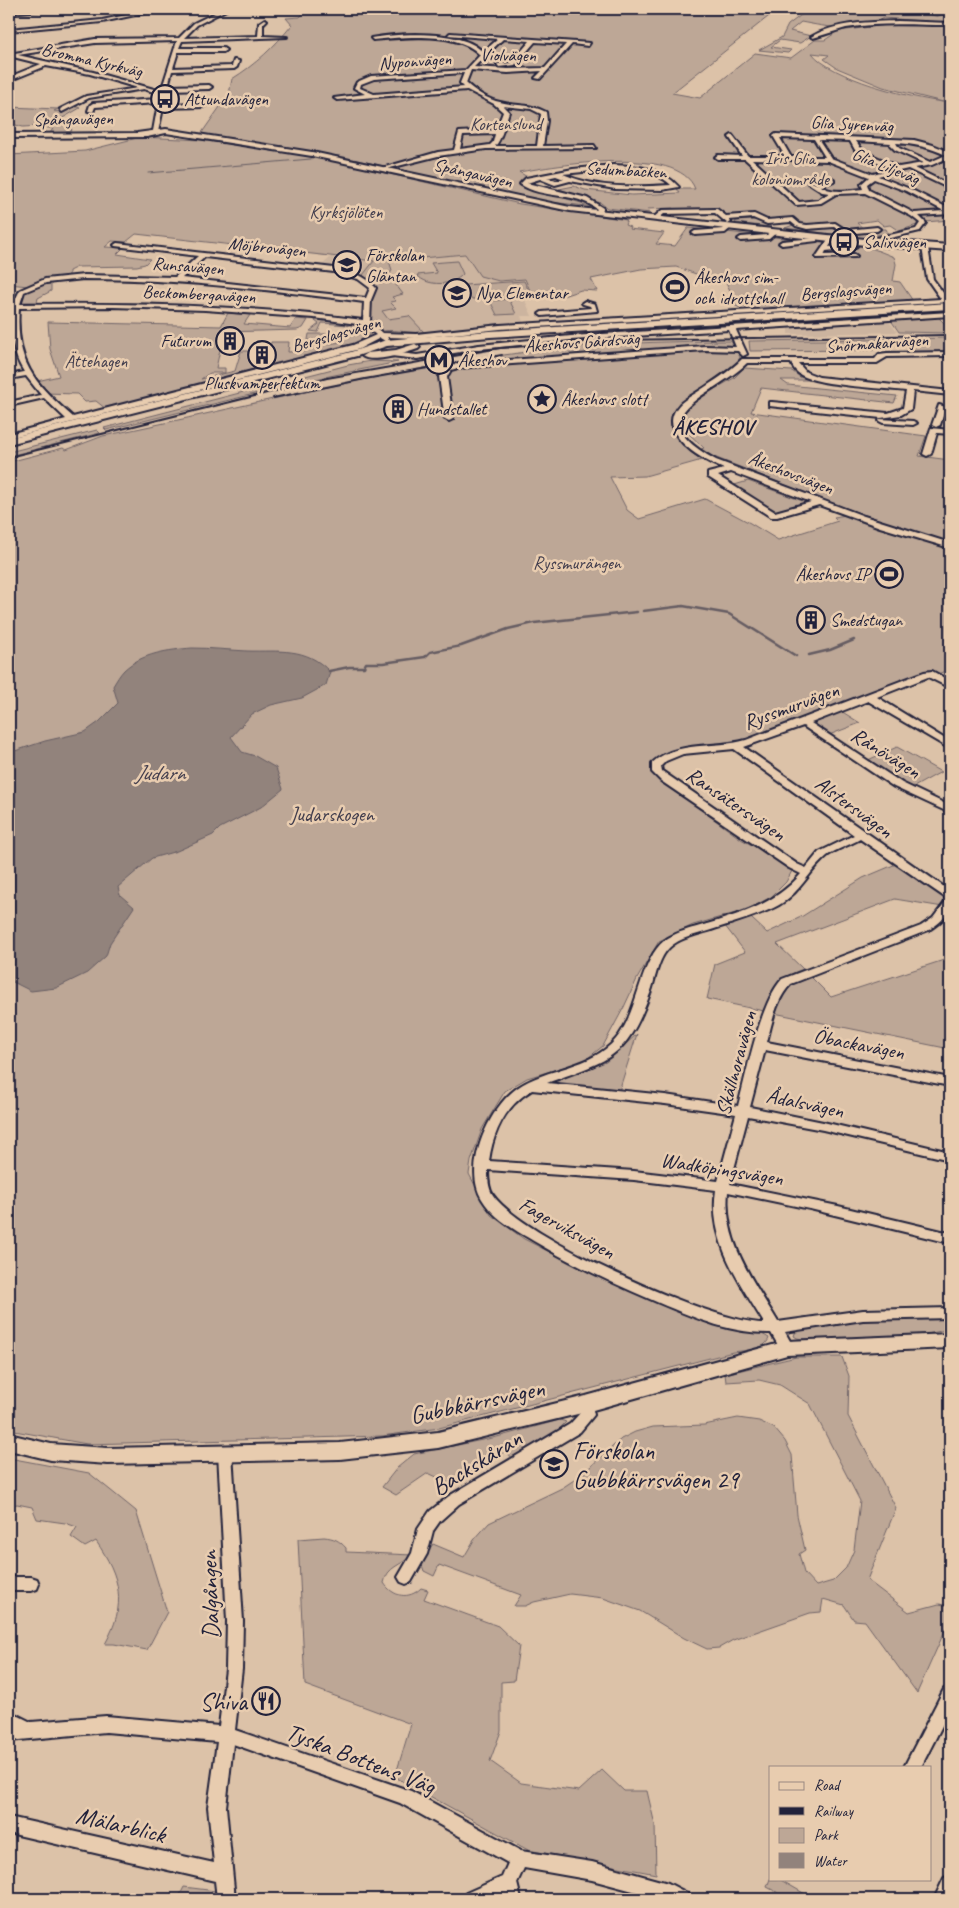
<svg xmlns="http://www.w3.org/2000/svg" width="959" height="1908" font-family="Caveat,sans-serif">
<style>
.built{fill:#ccb49f}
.green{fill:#bda796;stroke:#706468;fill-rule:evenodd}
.water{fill:#92837c;stroke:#655c62}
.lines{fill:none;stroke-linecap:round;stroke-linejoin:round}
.stream-far1{stroke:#655c62;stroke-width:1}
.stream{stroke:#655c62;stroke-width:2.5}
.taxiway{fill:#7f7272;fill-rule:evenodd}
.street-casing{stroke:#22223b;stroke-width:4}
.secondary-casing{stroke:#22223b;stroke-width:4}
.street{fill:#e8ccaf;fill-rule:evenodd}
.secondary{fill:#e8ccaf;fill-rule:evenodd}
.rail{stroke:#22223b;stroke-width:2}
.labels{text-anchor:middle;stroke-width:5;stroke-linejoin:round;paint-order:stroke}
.far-street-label{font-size:18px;fill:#22223b;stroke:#e8ccaf}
.far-poi-label{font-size:18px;fill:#22223b;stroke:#e8ccaf;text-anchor:start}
.far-park-label{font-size:18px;fill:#413d4d;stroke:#e8ccaf}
.far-district-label{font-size:21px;font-weight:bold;letter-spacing:1px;fill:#22223b;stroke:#e8ccaf}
.street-label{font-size:21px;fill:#22223b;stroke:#e8ccaf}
.park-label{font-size:21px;fill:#413d4d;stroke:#e8ccaf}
.water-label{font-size:22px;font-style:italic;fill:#443f4e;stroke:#e8ccaf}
.near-street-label{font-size:25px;fill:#22223b;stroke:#e8ccaf}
.near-poi-label{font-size:25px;fill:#22223b;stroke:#e8ccaf;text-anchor:start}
</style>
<rect width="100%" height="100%" fill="#dcc2a8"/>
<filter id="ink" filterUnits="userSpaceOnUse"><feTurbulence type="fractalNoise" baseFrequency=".02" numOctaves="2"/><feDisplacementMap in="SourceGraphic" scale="10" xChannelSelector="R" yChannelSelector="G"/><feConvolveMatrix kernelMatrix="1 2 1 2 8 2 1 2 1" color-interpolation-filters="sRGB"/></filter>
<g filter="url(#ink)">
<g class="built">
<polygon points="465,254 499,281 525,279 532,295 523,296 532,316 521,316 523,322 424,332 409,317 388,319 381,311 395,308 381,291 380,262"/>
<polygon points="331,257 375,262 363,275 349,270 320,267"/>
<polygon points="888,320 897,332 788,334 788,325"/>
</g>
<g class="green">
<path d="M307,9h471l-106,84 28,5 55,-45 36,5 24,-18h10l13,-9 57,-7 55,2v194l-25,2 -9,-8 -6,1 7,6v4l-18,6 -9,-6 -6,1 -7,-6 -20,3 7,6h22l2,4 -26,5 -77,-10 11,-4 -4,-3 -24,3 3,3 -36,-4 1,-2 20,-1 -3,-3 -25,1 -7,-8 -45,1 -3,-3 -25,1 2,4 -43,-5 -6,-5 -42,-14 15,-3 11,4 47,5 48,-2 -3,-4h18c-16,-45 -141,-23 -176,-17l10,6 -8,2 -2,5 76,22 -62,-7 -189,-43 -143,-23 28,-40 3,-15c24,-15 42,-32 60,-54l-6,-7 14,-1zM812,53l17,2 -5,4 13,9 46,19 60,15c-33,-4 -112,-24 -131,-49z"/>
<path d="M809,9h141v14l-67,-5c-23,16 -56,9 -82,4l-11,9 21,5 -11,7 -20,-3 -9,7 20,3 -3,3 -29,-3 23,-13 6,-12z"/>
<polygon points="75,106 80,108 61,119 61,122 67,123 72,130 69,134 49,134 53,129 40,126 23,127 9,123 9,107 58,109 54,111 63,112"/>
<path d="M141,137l61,3 118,18 200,46 107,16 -2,5 5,2 -1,2 35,4 -8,11 19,2 13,-18 181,19 25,10 2,7 -3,17 7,1 13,19 -165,10 -15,-6 3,-2 -11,-23 -26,-5 -23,-8 -35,2 -50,10 6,12 -16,-1 -15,5 -42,4 -2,-3 10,-1 -7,-16 -26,2 -19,-5 -15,-22 -76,7 3,9 -3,6 14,18 -11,3 4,4 -6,1 6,6 -14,3 6,8 21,-3 15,16c-14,2 -27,-3 -41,-1l-14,-13 5,-29 -11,-14 11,-14 -238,-27 -10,8 -14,-1 -7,6 18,1 -6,6 33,5 -5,5 -8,2 -60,1 -8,4v6l-17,2 -24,7 -19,-2v-129l76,-4z"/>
<path d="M457,261l6,13c-10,12 -36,13 -46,1l20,-2 -6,-10z"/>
<polygon points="51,281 51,291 38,298 37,302 21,302 24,293 34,287"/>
<polygon points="524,281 531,295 472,299 464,285"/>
<polygon points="509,299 516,314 497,315 490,301"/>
<polygon points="228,313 250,315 244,324 290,328 296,319 308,320 303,328 297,330 224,332 216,368 225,368 225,373 210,373 201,379 235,371 241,351 256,351 254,360 268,359 271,342 289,342 288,352 306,351 309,334 328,334 327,344 342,342 344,332 347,332 348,325 322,323 318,332 310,331 319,324 315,321 316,319 358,323 373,333 345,349 106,409 96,401 85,402 77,394 45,393 37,381 59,376 50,349 48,322 221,326"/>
<polygon points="938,317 945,324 950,324 950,333 899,332 890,319"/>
<path d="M950,338v15l-36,1c-9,-13 -24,-11 -38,-10l-2,6 -124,1 -1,-10z"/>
<path d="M731,341l9,16c-8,22 -39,31 -57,43l-6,6 -7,18c8,16 17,27 32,36l-57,16 -35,1 17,33 12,9 66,-20 45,24 28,17 60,-19 -4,-4 12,-2 104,32v122l-12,5 -9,-3 -188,71 -50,6 -28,6 -11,9v11l89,65 34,19 17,13 -6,11 -15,15 -25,13 -53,15 -34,16 -22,38 -13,28 -21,39 -19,15 -57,17 -22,13 -23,38 -11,32 -2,13 22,41 33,24 63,32 118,51 57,12 7,4c-4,13 -24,12 -36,14l-294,76 -57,8 -295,8 -78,-14v-968l54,-14 3,2 37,-14c152,-31 303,-72 458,-88 56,-5 114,-7 170,-7z"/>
<polygon points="371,361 398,362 320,378 106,430 104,428 348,365"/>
<path d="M744,368l48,3 8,6 12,3h-31l7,5 109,11 -3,7 -133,-15 -10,24 175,24 -7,20 31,4v82c-81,-22 -158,-55 -236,-85l-13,-8 3,-1 -17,-16 -4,-17 9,-13 42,-24z"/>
<polygon points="97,430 100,433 9,456 9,452"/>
<polygon points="748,481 808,503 775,513 731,486"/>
<polygon points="841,711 860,723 829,735 812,724"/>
<polygon points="897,747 941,772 912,788 868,760"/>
<path d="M896,864l46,32 3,5 -2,6 -48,-8 -118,45 26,25c-26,10 -30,15 -39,42l-57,-12 8,-35 30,-12 -20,-26 26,-8 16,15 34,-16 62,-39z"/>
<path d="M950,958v91l-176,-36c7,-21 13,-30 35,-38l22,22z"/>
<polygon points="637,1034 619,1091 546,1085 545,1083 606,1062"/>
<polygon points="950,1318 950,1329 927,1334 808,1340 797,1338 794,1336 797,1328 865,1319"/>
<polygon points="796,1357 842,1357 849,1376 848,1416 896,1508 867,1580 909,1612 939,1604 950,1606 950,1624 946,1628 917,1693 865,1621 854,1620 844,1605 823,1599 821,1612 810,1613 733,1640 719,1648 707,1649 684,1638 640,1611 603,1598 570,1594 534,1602 525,1606 514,1606 521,1595 439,1565 434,1576 424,1571 421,1562 433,1544 464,1557 474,1540 489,1523 562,1488 580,1476 621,1439 635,1432 653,1427 704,1425 738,1418 759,1421 774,1428 785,1441 792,1455 797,1515 805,1550 799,1554 804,1573 816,1586 833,1581 846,1568 854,1550 860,1501 810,1404 780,1385 759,1380 726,1382 725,1374"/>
<path d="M560,1420l6,2c-14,16 -35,26 -54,36l-6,-7 -54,33 -24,-11 -32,22 -14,-8 15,-19 17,-14 83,-17z"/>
<path d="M9,1458l80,15 47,38 31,101 -20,38 -33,-6h-9c22,-39 16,-67 -9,-103l-11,6 -14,-10 6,-10 -12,-4 -28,-4 -5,-12 -15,-3 -8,2z"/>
<path d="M324,1537c10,1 15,3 22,11v4l66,3c-11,11 -25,11 -28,28 9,14 25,17 37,5l7,2 -4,9 74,27 21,20 -5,35 -13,1v49l-11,30 31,22 58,8 23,-21 22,21h23l8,34 1,49 -128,-24 -133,-73 16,-53 -106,-39 -7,-146z"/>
<polygon points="770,1879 779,1879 805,1894 802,1899 790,1899 767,1887"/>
<polygon points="184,1887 216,1891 217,1899 178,1899"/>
</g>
<path class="water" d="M192,648c18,0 36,2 55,3 32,1 59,-5 83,21l-4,13 -24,13 -31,7 -19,9 -21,23 11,15 13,4 21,12 7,21 -22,18 -41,21 -7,7 -36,16 -25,7 -34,29 2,8 14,12 -24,36 -4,13 -19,17 -31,15 -25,3 -22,-11v-227l36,-12 40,-9 14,-10 19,-19 -5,-17c3,-5 7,-12 11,-16 18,-17 45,-20 68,-22z"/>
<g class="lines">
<polyline class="stream-far1" points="148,173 311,159"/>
<g class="stream">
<polyline points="643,611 683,606 729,614 796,656"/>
<polyline points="809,655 830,650 854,640"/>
<polyline points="329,671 349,667 364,667 366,663 383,663 425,657 430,652 461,646 508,629 534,623 637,612"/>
</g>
<polygon class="taxiway" points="925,9 950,9 950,12 937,17 926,14 924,11"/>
<defs>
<g id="street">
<polygon points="35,9 54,9 9,13 9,11"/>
<polygon points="156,9 164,9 102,22 9,31 9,29 102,20"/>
<path d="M223,9h5l-31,16 -13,13 74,-2 1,-13 6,-4 2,1 -4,4v12l24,1 -105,4 -3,7h44l3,2 -3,2h-45l-5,16 59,-2 2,-6 5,1 -2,6 -3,2 -62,2 -4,15 41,-1 3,2 -3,2 -42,1 -4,14 40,-1 3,2 -3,2 -40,1 -5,24 -5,-1 5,-28 -63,4 -2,5 -5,-1 2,-6 3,-2 66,-4 1,-5 -16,-5 -55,9 -27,14 -2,-3 26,-13 52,-8 -48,-14 -44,-8 -37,15v-4l32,-13 -32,-8v-2l86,-15 84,-1 15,-15zM177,41l-16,50 -68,-19 -75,-17 77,-12z"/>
<path d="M898,21l52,2v2c-34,0 -70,-3 -104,3 -11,3 -22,7 -33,10l-2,-1c24,-15 59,-15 87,-16z"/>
<path d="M450,33l140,10 -2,3 -16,-2 -32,35 -5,-1 7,-7 -34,2 -37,-3 -5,13c8,8 23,17 34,19 18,5 28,1 46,10l1,9 -4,25 51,-1 2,3 -110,1 -48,7 -56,14v-2l56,-16 16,-2 5,-18 37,-2 7,-18 -9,-8 -27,-14 -130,10 -3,-2 31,-4 -11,-6 3,-6 14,-6 95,-6 14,-15c-22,-24 -77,-18 -107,-15l-2,-2c29,-5 91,-9 112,14l15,-13 -50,-4zM503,39l27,2 -19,22 -14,1 2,3 16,-2 20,-23 31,2 -21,24 -37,1 -34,-2zM464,73l-4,10 4,4 -90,7 -14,-6 1,-4 13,-5zM503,106l28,3 10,5 -4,32h-42c6,-4 11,-26 14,-34zM495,134l-2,8 -3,3 -30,4 3,-14z"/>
<path d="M776,134l138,6 19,5 17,7v5l-18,8 -17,3 35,17v4l-42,-20 -30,7 32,13 40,20v5l-31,2 7,7 -6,8 -55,13 -3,-2 1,-1 53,-12 4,-6 -9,-7 -46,-23 -29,1 -15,9 -25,2 -51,-46h-27l-3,-2 3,-2 24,1 -13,-19 3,-2 16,21h37l-12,-20zM780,138l34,1 11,18h-34zM819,140l31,1 5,9 4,3 33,16 -19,5 -42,-16zM856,141l35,2 -1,2 5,5 28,13 -24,4 -36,-16zM896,143c19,1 33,4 50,12l-16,7 -31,-14zM752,159l76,2 41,16 -8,7 2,5c-13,1 -31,5 -42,-3l13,-5v-2l-2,-1 -15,6 -9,-3v2l14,9 7,1 -11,7 -19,2zM874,179l32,12 38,20 -30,2 -45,-23 -2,-6z"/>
<path d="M613,165c25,1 48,2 66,22l-17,3 -47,-1 -45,-8 -15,4 -15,-6 -13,4 60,15 16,10v2l-5,4 -3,-2 2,-3c-22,-18 -54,-9 -77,-25l6,-6 47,-9zM613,169c21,0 42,1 58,16 -36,2 -74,4 -108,-11zM556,176l8,3 -8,2 -9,-3z"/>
<polygon points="717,209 726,216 754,214 767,220 793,218 800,224 807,225 835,223 846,230 877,227 880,229 877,231 845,234 834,227 807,229 796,226 791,222 767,224 753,218 729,220 731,222 728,224 715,213 664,214 657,220 652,219 662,210"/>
<polygon points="727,226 732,227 725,233 695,235 692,233 695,231 723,229"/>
<polygon points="772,231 777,232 769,239 741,241 738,239 741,237 767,235"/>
<polygon points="831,237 834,239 829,247 854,244 857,246 854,248 826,251 824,255 854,254 857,256 856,257 817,258 816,257 829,238"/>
<polygon points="815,238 817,239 817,241 782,245 779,243 782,241"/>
<path d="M117,243l217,25c17,3 31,7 42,20l-5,12 -1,22 12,11 34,1 84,-9 441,-26 -14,-20 -5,-32 3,-2 3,2 5,32 14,19h3v4l-450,27 -84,9 -29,-1 2,2 -4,2 -5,-3 -21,11 -22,6 -328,83v-4l57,-15 -22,-21 -35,8v-4l32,-7 -15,-19 -17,3v-4l15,-3c-13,-20 -13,-41 -11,-64h-4v-4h4l7,-14 25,-11 39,-4 91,2 23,-21 -83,-10 -1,-1zM205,257l129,15 24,7 12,9 -4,10 -184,-20zM84,279c94,0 187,11 280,23l-1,18c-114,-15 -228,-17 -343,-16l4,-12 22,-9zM113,307l92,3 109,8 50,7 12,10 -23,10 -280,72c-39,-34 -58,-55 -54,-109z"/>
<polygon points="585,301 595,304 597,311 542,316 539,314 542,312 591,308 590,306 583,304 582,303"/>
<polygon points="950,312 950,316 736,330 747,354 743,356 738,351 705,350 458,368 451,370 447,377 453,419 449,421 445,419 439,377 445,367 454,364 705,346 736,347 729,330 571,340 479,349 417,359 391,356 387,354 391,352 417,355 479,345 571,336"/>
<path d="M950,352v4l-63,1 -10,6h-79l8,9 13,5 131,14v4l-37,-4 -2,18 -10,6 -20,3 -112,-12v-4h3l116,11 15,-5 3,-17c-24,-3 -86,-5 -105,-16 -5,-3 -8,-7 -10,-12h-44c-34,34 -114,51 -31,97l148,56 86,27v5l-70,-21 -61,-22 -42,12h-6l-63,-40v-4l16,-4c-22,-9 -71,-36 -44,-65 5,-5 13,-9 19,-13 15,-10 30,-19 43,-32h133l4,-5 8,-1zM731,472l80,30 -36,10 -57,-36z"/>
<polygon points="939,405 946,407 940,425 936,427 932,425"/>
<polygon points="880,419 913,421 917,423 913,425 883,423 879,421"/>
<polygon points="931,428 950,430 950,434 937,433 931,454 927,456 923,454"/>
<path d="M932,671l18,10v7l-22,-11 -51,20 73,45v7l-82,-48 -57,22 91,60 48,23v7l-56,-26 -91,-61 -59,21 206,144v8l-4,-1 -86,-59c-10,6 -24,10 -33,17 -18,15 -27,37 -48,49 -22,12 -47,18 -71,26 -13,4 -28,7 -38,16 -11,10 -14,28 -18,41 -25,71 -40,71 -105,95l118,12 73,11c9,-34 22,-103 44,-127l139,-53 12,-8 13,-17 4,-1c0,15 -9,22 -21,30l-138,54c-15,15 -19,39 -24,58l183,36v8l-185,-36 -15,57 73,15 127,30v8l-127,-30 -75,-14 -18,68 108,22 112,27v10l-140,-34 -82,-17c-5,50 26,90 50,130l85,-12 87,-2v10l-87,2 -78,12 9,16 -2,4 -5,1 -5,-1 -11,-19c-42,1 -81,-17 -119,-33 -37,-16 -74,-33 -108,-53 -22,-13 -49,-26 -62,-48 -20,-32 7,-91 35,-111 30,-21 74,-19 99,-49 23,-27 24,-84 52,-101 10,-6 21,-9 32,-12 39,-12 73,-20 101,-52l-12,-6 -128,-87 -9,-9v-9c25,-23 63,-14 94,-23l178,-68zM734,749l120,86 -35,17 -13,16 -9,-4 -135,-93 -1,-5 5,-5 17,-7zM532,1090l133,14 71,10 -18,67 -84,-10 -145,-10c4,-29 17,-56 43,-71zM488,1170l146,10 82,10c-8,50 24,93 48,133 -52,0 -241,-85 -271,-128 -5,-7 -5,-17 -5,-25z"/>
<polygon points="586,1398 591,1400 594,1415 580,1432 459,1504 440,1521 433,1531 427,1554 411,1582 406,1584 401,1582 398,1577 412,1553 418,1529 430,1511 449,1496 570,1424 580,1413 579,1404 581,1400"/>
<polygon points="225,1447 230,1449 232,1453 243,1621 242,1669 235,1730 411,1791 521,1851 592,1862 668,1883 687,1893 690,1899 663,1899 592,1880 524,1868 517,1883 521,1899 503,1899 502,1895 492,1899 463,1899 466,1893 502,1877 508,1863 400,1803 233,1744 226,1807 235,1899 217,1899 215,1881 9,1833 9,1817 214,1863 208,1807 217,1742 106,1732 9,1741 9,1711 31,1722 106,1716 219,1726 226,1669 227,1621 218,1453 220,1449"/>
<polygon points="9,1577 31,1577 37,1579 39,1584 37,1589 31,1591 9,1591"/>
<polygon points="950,1687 950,1710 921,1767 904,1767 944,1689"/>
<polygon points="950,1875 950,1899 934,1899 944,1878"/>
</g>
<g id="secondary">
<polygon points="166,129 312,152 570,207 865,239 950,245 950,251 865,245 570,211 312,156 166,133 147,137 9,138 9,134 137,133"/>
<polygon points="950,303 950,309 490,337 387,346 357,356 9,444 9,438 351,352 386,340 490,331"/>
<path d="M415,344l5,3 -2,2c-12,4 -46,15 -56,7l5,-3 29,-3z"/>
<polygon points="950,1334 950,1348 787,1355 586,1412 438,1448 340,1459 108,1464 51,1460 9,1450 9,1434 51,1444 108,1448 340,1443 438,1432 586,1396 787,1341"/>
</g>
</defs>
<use href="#street" class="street-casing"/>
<use href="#secondary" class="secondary-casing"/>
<use href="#street" class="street"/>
<use href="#secondary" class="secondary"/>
<g class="rail">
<polyline points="273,398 365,379 502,355"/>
<polyline points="9,457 327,378 500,348 614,340 950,335"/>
</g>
</g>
</g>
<defs>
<symbol id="bus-ring" viewBox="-11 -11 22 22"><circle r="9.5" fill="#e8ccaf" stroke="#22223b" stroke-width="1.5"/><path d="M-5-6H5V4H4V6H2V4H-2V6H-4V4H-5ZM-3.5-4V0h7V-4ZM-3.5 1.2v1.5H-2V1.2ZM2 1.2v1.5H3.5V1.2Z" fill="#22223b"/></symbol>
<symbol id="school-ring" viewBox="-11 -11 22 22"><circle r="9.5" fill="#e8ccaf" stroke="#22223b" stroke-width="1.5"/><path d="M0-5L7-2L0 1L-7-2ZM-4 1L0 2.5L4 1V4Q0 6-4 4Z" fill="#22223b"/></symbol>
<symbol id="stadium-ring" viewBox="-11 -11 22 22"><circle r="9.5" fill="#e8ccaf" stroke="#22223b" stroke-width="1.5"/><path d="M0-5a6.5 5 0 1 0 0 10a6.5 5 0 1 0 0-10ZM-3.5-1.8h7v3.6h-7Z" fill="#22223b"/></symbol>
<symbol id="building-ring" viewBox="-11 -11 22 22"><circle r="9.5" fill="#e8ccaf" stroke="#22223b" stroke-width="1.5"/><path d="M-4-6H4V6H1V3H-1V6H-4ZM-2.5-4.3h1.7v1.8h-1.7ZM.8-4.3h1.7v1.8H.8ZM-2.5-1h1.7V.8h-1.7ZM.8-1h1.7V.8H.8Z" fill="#22223b"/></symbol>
<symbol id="metro-ring" viewBox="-11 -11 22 22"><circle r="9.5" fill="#e8ccaf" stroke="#22223b" stroke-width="1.5"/><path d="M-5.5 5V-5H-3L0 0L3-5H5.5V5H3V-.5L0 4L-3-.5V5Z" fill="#22223b"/></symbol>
<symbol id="sight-ring" viewBox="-11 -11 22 22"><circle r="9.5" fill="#e8ccaf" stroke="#22223b" stroke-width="1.5"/><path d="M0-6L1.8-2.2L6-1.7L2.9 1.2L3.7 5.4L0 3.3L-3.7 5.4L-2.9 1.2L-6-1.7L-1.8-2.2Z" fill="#22223b"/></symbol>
<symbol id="restaurant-ring" viewBox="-11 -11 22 22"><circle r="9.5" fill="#e8ccaf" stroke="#22223b" stroke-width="1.5"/><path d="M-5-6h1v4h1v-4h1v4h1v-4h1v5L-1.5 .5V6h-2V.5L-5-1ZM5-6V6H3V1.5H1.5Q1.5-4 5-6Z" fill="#22223b"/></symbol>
</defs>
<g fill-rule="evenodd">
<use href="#bus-ring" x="149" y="83" width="32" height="32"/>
<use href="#bus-ring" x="828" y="226" width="32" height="32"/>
<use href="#school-ring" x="331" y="249" width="32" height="32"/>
<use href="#stadium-ring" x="659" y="271" width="32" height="32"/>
<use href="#school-ring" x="441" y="277" width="32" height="32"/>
<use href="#building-ring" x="214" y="325" width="32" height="32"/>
<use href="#building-ring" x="246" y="339" width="32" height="32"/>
<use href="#metro-ring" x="423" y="344" width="32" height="32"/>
<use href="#sight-ring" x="526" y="383" width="32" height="32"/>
<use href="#building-ring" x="382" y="393" width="32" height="32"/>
<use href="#stadium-ring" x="873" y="558" width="32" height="32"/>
<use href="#building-ring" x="795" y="604" width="32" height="32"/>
<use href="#school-ring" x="538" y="1448" width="32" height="32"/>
<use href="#restaurant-ring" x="250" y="1685" width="32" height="32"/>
</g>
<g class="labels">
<g class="far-street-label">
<text transform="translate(508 55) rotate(1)" y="6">Violvägen</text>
<text transform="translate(92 60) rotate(13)" y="6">Bromma Kyrkväg</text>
<text transform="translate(415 61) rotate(-4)" y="6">Nyponvägen</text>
<text transform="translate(73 119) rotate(-1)" y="6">Spångavägen</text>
<text transform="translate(852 124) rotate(3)" y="6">Glia Syrenväg</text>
<text transform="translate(886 166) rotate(22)" y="6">Glia Liljeväg</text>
<text transform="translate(626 170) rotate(3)" y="6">Sedumbacken</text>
<text transform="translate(473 173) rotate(13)" y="6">Spångavägen</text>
<text transform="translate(267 247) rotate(6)" y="6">Möjbrovägen</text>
<text transform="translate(188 266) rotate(5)" y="6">Runsavägen</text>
<text transform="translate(846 291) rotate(-4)" y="6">Bergslagsvägen</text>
<text transform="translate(199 294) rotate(3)" y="6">Beckombergavägen</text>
<text transform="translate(336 334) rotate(-16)" y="6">Bergslagsvägen</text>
<text transform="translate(582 342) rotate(-4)" y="6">Åkeshovs Gårdsväg</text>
<text transform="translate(877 343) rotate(-4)" y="6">Snörmakarvägen</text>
<text transform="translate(791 473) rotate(21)" y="6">Åkeshovsvägen</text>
</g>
<g class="far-poi-label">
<text x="184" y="105">Attundavägen</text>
<text x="863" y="248">Salixvägen</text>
<text x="366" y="261">Förskolan<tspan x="366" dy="21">Gläntan</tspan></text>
<text x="694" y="283">Åkeshovs sim-<tspan x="694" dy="21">och idrottshall</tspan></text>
<text x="476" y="299">Nya Elementar</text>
<text x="211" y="347" text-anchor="end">Futurum</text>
<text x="458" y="366">Åkeshov</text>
<text x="262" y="389" text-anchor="middle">Pluskvamperfektum</text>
<text x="561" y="405">Åkeshovs slott</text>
<text x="417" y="415">Hundstallet</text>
<text x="870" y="580" text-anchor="end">Åkeshovs IP</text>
<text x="830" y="626">Smedstugan</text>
</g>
<g class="far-park-label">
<text x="506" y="130">Kortenslund</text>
<text x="790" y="164">Iris Glia<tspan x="790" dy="21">koloniområde</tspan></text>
<text x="346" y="218">Kyrksjölöten</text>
<text x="96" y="367">Ättehagen</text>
<text x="577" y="569">Ryssmurängen</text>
</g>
<g class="far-district-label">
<text x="713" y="434">ÅKESHOV</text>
</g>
<g class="street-label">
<text transform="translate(791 706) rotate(-20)" y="7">Ryssmurvägen</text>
<text transform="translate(886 753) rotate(32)" y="7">Rånövägen</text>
<text transform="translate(736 804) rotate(34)" y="7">Ransätersvägen</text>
<text transform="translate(854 807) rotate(36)" y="7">Alstersvägen</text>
<text transform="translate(859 1044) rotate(11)" y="7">Öbackavägen</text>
<text transform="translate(736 1063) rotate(-75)" y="7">Skällnoravägen</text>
<text transform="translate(805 1103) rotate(12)" y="7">Ådalsvägen</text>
<text transform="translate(722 1169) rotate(9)" y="7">Wadköpingsvägen</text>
<text transform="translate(567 1228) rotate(29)" y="7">Fagerviksvägen</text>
</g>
<g class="park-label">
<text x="332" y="821">Judarskogen</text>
</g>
<g class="water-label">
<text x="160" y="780">Judarn</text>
</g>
<g class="near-street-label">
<text transform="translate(477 1401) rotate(-12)" y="9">Gubbkärrsvägen</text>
<text transform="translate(476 1462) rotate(-32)" y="9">Backskåran</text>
<text transform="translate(209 1595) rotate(-92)" y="9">Dalgången</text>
<text transform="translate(361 1758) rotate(21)" y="9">Tyska Bottens Väg</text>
<text transform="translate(121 1824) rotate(13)" y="9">Mälarblick</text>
</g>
<g class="near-poi-label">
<text x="573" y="1459">Förskolan<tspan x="573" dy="29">Gubbkärrsvägen 29</tspan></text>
<text x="247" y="1710" text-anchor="end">Shiva</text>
</g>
</g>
<rect width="959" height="1908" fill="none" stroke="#e8ccaf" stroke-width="30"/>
<rect x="15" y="15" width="929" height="1878" fill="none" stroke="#22223b" stroke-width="2" filter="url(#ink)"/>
<rect x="769" y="1766" width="162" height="115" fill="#e8ccaf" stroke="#998881"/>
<rect x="779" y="1782" width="25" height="8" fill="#e8ccaf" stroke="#998881"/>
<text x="814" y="1790" font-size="15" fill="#22223b">Road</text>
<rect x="779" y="1807" width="25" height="8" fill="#22223b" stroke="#998881"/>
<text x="814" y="1816" font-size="15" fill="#22223b">Railway</text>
<rect x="779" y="1828" width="25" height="15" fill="#bda796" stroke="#998881"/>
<text x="814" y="1840" font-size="15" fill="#22223b">Park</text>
<rect x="779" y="1853" width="25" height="15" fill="#92837c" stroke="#998881"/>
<text x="814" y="1866" font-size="15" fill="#22223b">Water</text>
</svg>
